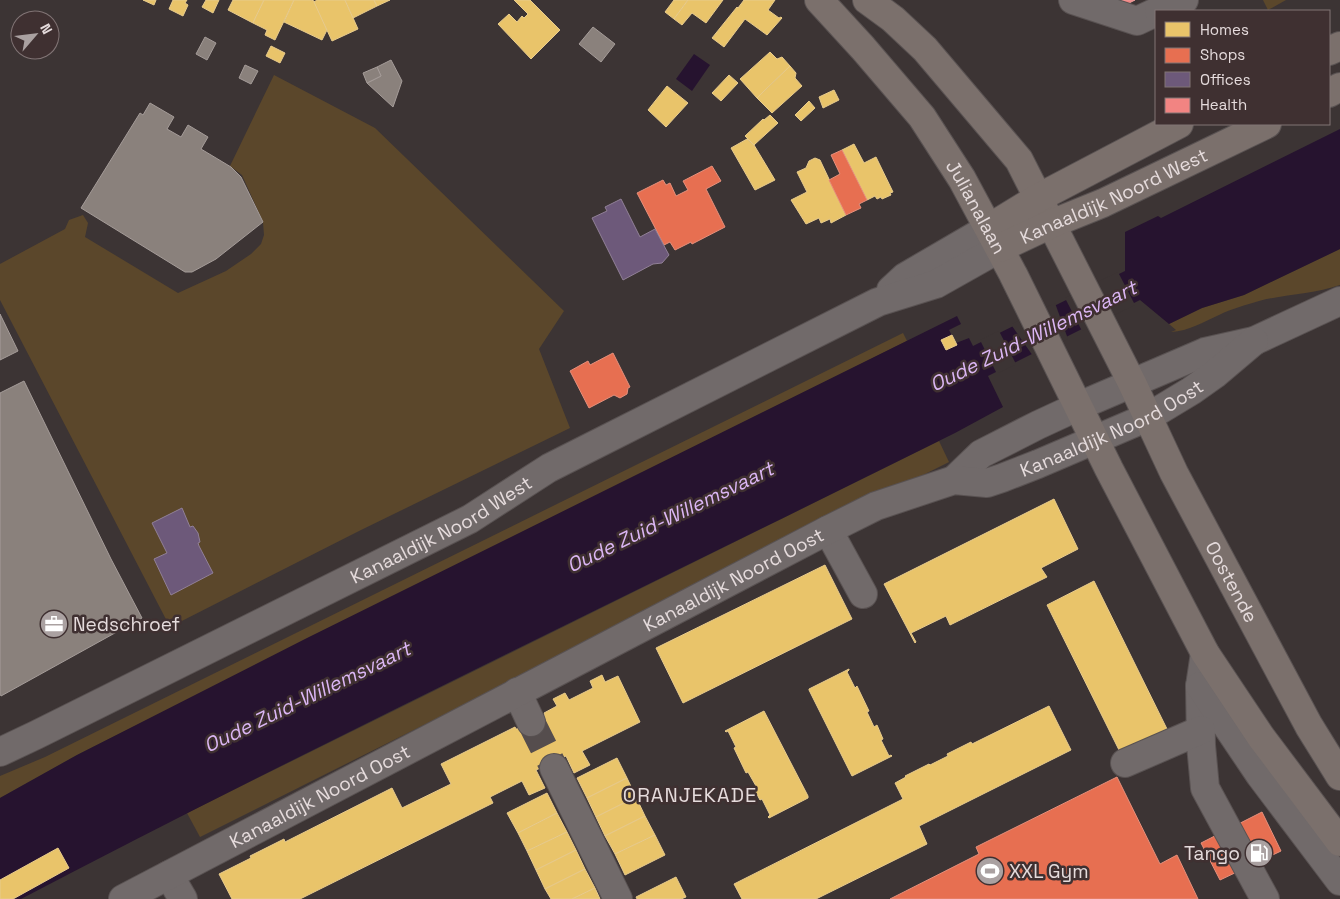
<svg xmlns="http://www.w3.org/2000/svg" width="1340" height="899" font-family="'Space Grotesk',sans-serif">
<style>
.green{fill:#5b472b}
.water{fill:#26132f}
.pier{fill:#3c3434}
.homes{fill:#e9c46a;stroke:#e8cb8c}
.shops{fill:#e76f51;stroke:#e68f7b}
.offices{fill:#6d597a;stroke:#918097}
.health{fill:#f28482;stroke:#ee9e9d}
.industry{fill:#8a817c;stroke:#a59c99}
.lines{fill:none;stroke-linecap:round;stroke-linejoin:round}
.minor-tunnel{stroke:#554d4d;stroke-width:28;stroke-dasharray:28 14;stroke-linecap:butt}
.minor-casing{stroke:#595252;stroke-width:30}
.major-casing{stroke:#595252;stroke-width:30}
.minor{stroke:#716a6a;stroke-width:28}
.major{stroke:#7b706c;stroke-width:28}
.labels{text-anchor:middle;stroke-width:5;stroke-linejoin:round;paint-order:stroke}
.street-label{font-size:19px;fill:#e5dbdc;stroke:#3f3031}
.poi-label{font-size:19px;fill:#e5dbdc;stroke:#3f3031;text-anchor:start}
.water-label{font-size:20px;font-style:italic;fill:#dbb6f4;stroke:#3f3031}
.neighbourhood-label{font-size:20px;letter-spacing:1px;fill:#e5dbdc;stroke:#3f3031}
</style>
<rect width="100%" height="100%" fill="#3c3434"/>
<g class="green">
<polygon points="1263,0 1286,0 1268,10"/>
<polygon points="274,75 375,128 564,311 539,349 570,428 359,531 170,627 0,300 0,264 65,229 69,220 83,215 88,223 85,237 178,293 226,271 251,254 261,244 264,235 263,222 242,175 230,166"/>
<path d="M1340,249v36c-26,9 -54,9 -81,16 -13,4 -28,8 -40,14 -16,7 -30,16 -48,17l5,-2 -7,-6 33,-16 42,-13z"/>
<polygon points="903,333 907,341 77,755 0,798 0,776 45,757"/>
<polygon points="939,441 949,462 200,837 187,813"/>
</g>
<g class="water">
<polygon points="694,54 710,65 692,91 676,79"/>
<path d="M1340,129v120l-96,46 -42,13 -33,16 -29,-24 -152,76 15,31 -48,26c-312,155 -626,305 -934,466h-21v-101l77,-43 230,-117 650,-322 4,8 -12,6 7,13 13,-5 4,8 152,-75v-39l33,-16 3,2z"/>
</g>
<g class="pier">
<polygon points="1118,272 1135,305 1082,331 1065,298"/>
<polygon points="1055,303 1068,339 1033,356 1012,326 1012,324"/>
<polygon points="999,331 1016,364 997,374 980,340"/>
</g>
<g class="homes">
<polygon points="143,0 156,0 154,5"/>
<polygon points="173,0 187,0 185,3 188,5 183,16 169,9"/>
<polygon points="206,0 219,0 213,13 202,7"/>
<polygon points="233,0 264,0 253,23 228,10"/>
<polygon points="264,0 294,0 275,40 265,35 267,30 253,23"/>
<polygon points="294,0 311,0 314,1 327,30 322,40 284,22"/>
<polygon points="317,0 345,0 358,29 332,41 314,2"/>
<polygon points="345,0 374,0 377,6 353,18"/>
<polygon points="374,0 390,0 377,6"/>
<polygon points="514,0 530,0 560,30 531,59 498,24 509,14 517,22 522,16 524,18 528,14"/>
<polygon points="674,0 688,0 674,19 665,12"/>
<polygon points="688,0 723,0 706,23 692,13 682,25 674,19"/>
<polygon points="744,0 775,0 768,10 779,18 781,17 782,18 767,35 745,19 724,47 712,38 737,7 738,8"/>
<polygon points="271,46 285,53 280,63 266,56"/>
<polygon points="770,52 777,59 782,57 790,66 757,98 740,79"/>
<polygon points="790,66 796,73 795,78 802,86 772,113 757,98"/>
<polygon points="729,75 738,83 721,101 712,93"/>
<polygon points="667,86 688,103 666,127 648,110"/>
<polygon points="834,90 839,100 823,108 819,97"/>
<polygon points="809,101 815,108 801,121 795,115"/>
<polygon points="770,115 778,123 754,145 745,136 763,119 764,120"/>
<polygon points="747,139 754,145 775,180 755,190 731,148"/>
<polygon points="854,144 864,163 876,157 893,192 890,193 891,195 882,199 881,197 877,199 875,196 867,200 842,150"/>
<polygon points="815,158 820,160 846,215 831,223 830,219 821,223 819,218 806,224 791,200 807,192 797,172 806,168 809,161"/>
<polygon points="952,335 957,345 946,350 941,340"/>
<polygon points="1054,499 1078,549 1041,568 1047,577 950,625 946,616 911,633 916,642 915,643 884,584"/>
<polygon points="825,565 852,619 683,703 656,648"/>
<polygon points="1094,581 1167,729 1120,752 1047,605"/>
<polygon points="849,669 849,670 847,672 855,688 857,686 869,711 867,712 874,727 877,725 883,739 881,740 889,756 891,755 892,756 852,776 809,690 809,689"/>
<polygon points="602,675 605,682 618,676 640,722 582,751 590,765 574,773 566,756 536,770 545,788 529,795 522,781 490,797 493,803 300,899 232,899 219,874 251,858 250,856 284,839 285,842 392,788 402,808 451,784 441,764 515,727 516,729 517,729 545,715 544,713 557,706 553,699 565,693 569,700 593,688 590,681"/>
<polygon points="1049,706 1071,750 919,826 927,844 816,899 742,899 734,884 903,799 895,783 906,777 905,776 929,764 930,765 948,756 947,754 971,742 972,744"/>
<polygon points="764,711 808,796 808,798 769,818 768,817 770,815 762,799 760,800 753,787 756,786 748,772 746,773 734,748 736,747 728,731 726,732 725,731"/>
<polygon points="617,758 627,778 587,798 577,778"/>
<polygon points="627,778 636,797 596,817 587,798"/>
<polygon points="547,793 557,813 518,833 507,813"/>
<polygon points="636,797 645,816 605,836 596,817"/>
<polygon points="557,813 567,832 527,851 518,833"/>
<polygon points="645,816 655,835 615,854 605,836"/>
<polygon points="567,832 576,850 536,870 527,851"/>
<polygon points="655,835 665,855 625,875 615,854"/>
<polygon points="58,848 69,868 13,899 0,899 0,880"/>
<polygon points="576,850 585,869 545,889 536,870"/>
<polygon points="585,869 595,888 572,899 551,899 545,889"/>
<polygon points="676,877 686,897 681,899 637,899 636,897"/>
<polygon points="595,888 600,899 572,899"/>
</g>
<g class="shops">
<polygon points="842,150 867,200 859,204 861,208 846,215 829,180 840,174 831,155"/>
<polygon points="712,166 721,181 706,189 725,227 692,244 691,242 675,250 670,242 664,245 637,193 663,180 666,185 670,183 676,196 688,190 683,181"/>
<polygon points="613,353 630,387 628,388 627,394 620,398 614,395 589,408 570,371 588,361 590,365"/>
<polygon points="1117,777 1160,864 1177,855 1198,899 890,899 979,854 976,847"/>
<polygon points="1262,812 1281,851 1220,880 1201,843"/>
</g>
<g class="offices">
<polygon points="621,199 640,237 655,229 669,255 662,263 653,264 623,280 592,218 607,211 605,207"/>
<polygon points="182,508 190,527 193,526 198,533 200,542 198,543 199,546 213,573 171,595 154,559 167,553 152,523"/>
</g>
<polygon class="health" points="1120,0 1135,0 1123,6"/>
<g class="industry">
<polygon points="593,27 615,44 601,62 579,44"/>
<polygon points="205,37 216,43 207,60 196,54"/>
<polygon points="391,60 402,81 393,107 367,83 381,76 377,67"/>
<polygon points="245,65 258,71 251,84 239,78"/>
<polygon points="377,67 381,76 367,83 363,73"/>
<polygon points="150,103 174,117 167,129 181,137 188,125 208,137 201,149 231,167 241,177 263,222 216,259 192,272 185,272 81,208 140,113 143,115"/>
<polygon points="0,314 18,351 0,360"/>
<polygon points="24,381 111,559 142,618 1,696 0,694 0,393"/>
</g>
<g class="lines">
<polyline class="minor-tunnel" points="531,722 554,768"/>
<defs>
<g id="minor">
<polyline points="1073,0 1137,21 1156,12"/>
<polyline points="1159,11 1184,0"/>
<polyline points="891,290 905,277 989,228"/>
<polyline points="954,480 981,454 1038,425 1079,406 1205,352 1254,341 1340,301"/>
<polyline points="828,530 863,594"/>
<polyline points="1205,653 1200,686 1201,745 1205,788 1265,899"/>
<polyline points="1200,686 1260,775 1340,881"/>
<polyline points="517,692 531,722"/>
<path id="s1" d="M0,752l36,-17 434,-216 79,-51 329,-166 58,-18 64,-36"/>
<polyline points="1125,763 1201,730"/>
<polyline points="554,768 618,899"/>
<polyline points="169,875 183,899"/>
<path id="s2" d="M123,899l705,-369 48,-24 78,-26 33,3 15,-5 36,-14 110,-47 43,-26 24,-17 39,-33"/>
</g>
<g id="major">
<path id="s3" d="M819,0l44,48 59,69 40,62 51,95 96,195 96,184 56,84 79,105"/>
<path id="s4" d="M867,0l26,19 32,30 94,111 113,223 42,90 135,253 31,50"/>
<polyline points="1329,51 1340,46"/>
<polyline points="1329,93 1340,87"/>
<polyline points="989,228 1038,198 1179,124"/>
<path id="s5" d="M1000,248l51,-24 52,-21 164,-79"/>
</g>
</defs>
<use href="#minor" class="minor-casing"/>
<use href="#major" class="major-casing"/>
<use href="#minor" class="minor"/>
<use href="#major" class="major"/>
</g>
<defs>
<symbol id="office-disc" viewBox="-11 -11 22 22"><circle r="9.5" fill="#aaa1a1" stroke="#3f3031"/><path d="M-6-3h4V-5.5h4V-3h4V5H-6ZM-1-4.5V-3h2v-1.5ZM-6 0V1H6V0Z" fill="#fff"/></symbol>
<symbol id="fuel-disc" viewBox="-11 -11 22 22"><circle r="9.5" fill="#aaa1a1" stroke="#3f3031"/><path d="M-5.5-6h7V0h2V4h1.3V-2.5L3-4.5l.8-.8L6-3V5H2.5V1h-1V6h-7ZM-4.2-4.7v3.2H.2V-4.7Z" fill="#fff"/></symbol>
<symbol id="stadium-disc" viewBox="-11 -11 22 22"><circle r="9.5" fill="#aaa1a1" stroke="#3f3031"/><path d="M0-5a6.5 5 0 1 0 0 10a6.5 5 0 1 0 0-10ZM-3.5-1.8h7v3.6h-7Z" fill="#fff"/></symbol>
</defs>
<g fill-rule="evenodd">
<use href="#office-disc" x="38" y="608" width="32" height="32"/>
<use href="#fuel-disc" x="1243" y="837" width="32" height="32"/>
<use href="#stadium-disc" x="974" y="855" width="32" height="32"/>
</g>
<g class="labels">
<g class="street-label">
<text dy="7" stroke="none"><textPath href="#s5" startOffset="125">Kanaaldijk Noord West</textPath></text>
<text dy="7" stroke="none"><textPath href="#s3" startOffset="261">Julianalaan</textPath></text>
<text dy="7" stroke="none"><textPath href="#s2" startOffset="1101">Kanaaldijk Noord Oost</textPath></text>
<text dy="7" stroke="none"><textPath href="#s1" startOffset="494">Kanaaldijk Noord West</textPath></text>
<text dy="7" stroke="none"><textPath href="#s2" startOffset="689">Kanaaldijk Noord Oost</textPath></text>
<text dy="7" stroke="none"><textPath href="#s4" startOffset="694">Oostende</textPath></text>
<text dy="7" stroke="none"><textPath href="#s2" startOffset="222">Kanaaldijk Noord Oost</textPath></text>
</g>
<g class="poi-label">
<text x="73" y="631">Nedschroef</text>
<text x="1240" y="860" text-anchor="end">Tango</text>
<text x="1009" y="878">XXL Gym</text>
</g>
<g class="water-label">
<text transform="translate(1033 336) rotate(-26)" y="7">Oude Zuid-Willemsvaart</text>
<text transform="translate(670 517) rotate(-26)" y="7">Oude Zuid-Willemsvaart</text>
<text transform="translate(307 697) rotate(-26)" y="7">Oude Zuid-Willemsvaart</text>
</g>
<g class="neighbourhood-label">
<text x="690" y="802">ORANJEKADE</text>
</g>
</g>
<rect x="1155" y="10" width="175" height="115" fill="#3f3031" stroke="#817475"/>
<rect x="1165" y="22" width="25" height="15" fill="#e9c46a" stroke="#817475"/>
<text x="1200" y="35" font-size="15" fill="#e5dbdc">Homes</text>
<rect x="1165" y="48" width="25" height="15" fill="#e76f51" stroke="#817475"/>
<text x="1200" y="60" font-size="15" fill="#e5dbdc">Shops</text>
<rect x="1165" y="72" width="25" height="15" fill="#6d597a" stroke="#817475"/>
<text x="1200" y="85" font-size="15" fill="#e5dbdc">Offices</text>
<rect x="1165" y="98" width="25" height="15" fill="#f28482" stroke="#817475"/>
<text x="1200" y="110" font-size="15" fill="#e5dbdc">Health</text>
<g transform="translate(35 35) rotate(62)"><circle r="24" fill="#3f3031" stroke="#817475"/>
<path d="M0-4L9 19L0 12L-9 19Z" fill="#aaa1a1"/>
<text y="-8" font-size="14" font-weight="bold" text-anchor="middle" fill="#e5dbdc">N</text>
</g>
</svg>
